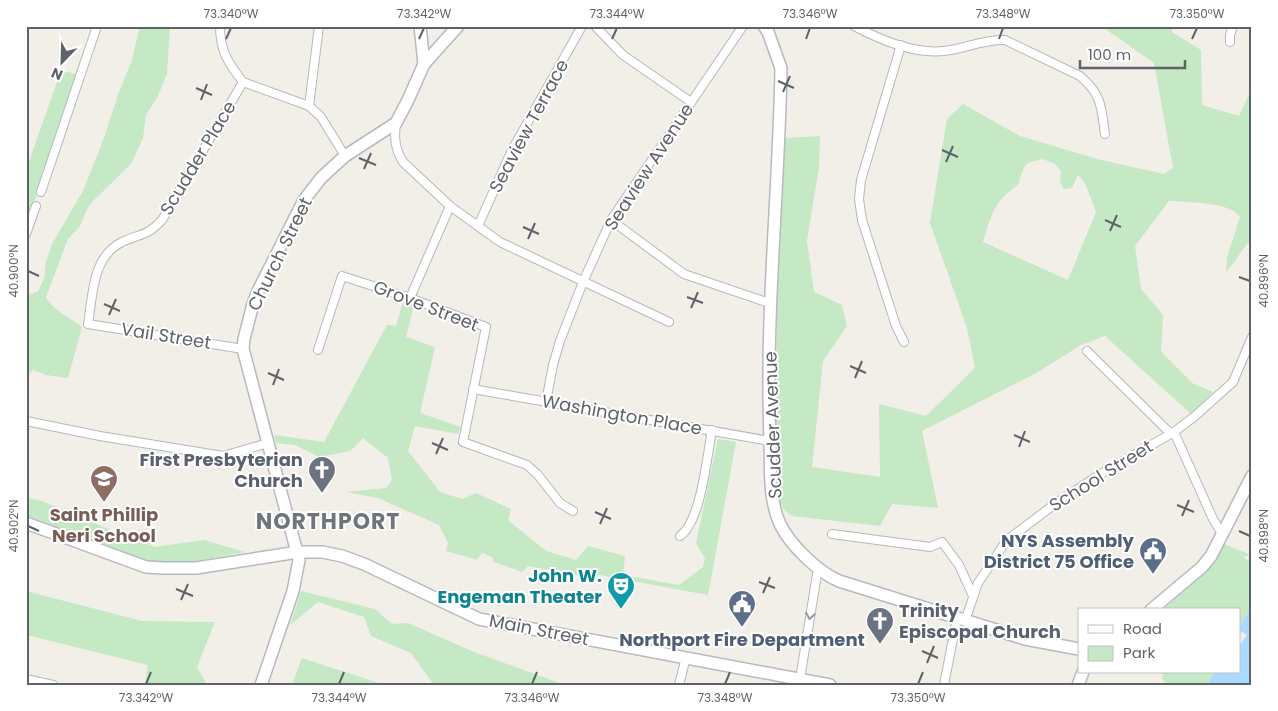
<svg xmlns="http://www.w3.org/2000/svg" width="1278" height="711" font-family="Poppins,sans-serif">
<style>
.green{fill:#c5e8c5;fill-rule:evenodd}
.water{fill:#aadaff}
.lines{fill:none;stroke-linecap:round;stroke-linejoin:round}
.street-casing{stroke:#b5b8bc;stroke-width:10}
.secondary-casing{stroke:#b6babf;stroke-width:14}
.street{stroke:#fff;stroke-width:8}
.secondary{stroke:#fff;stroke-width:11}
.oneway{stroke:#979a9d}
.ticks{fill:none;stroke:#5f6368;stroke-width:2}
.labels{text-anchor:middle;stroke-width:4;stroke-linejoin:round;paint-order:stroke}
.street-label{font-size:18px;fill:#5f6368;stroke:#fff}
.worship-label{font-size:18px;font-weight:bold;fill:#5b616d;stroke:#fff;text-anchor:end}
.education-label{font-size:18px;font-weight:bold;fill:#785e54;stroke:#fff}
.service-label{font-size:18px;font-weight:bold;fill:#4e5e75;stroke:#fff;text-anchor:end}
.culture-label{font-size:18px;font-weight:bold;fill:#0d838f;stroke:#fff;text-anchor:end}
.district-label{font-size:22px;font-weight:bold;letter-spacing:1px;fill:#70757a;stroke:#fff}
.neatline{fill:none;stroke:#5f6368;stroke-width:2}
.ticks-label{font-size:12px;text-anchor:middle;fill:#5f6368}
</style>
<rect width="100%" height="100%" fill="#f1efe8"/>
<g class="green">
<path d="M140,26h30l-3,48 -9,22 -12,19 -3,23 -12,26 -38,37 -6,8 -7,17 -12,13 -22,58c8,15 23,19 36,30l-14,51 -22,-3 -13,-5 -7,7v-81l12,-5 6,-12 2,-17 6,-18 31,-53 21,-53 14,-43 14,-35z"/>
<path d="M1107,26h65v6l29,18 1,55 37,11 11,-24h2v147c-11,10 -16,23 -26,33l1,-15 13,-40c-8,-15 -55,-15 -71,-16l-34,45 6,43 22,26 -2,37 31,31 21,9 -22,22 -86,-78 -24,9 -43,27 -116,59 16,77 -46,-4 -12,22 -88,-10c-11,-7 -14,-15 -16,-28l1,-185 7,-165 36,-2 -1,31 -12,74 7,51 28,13 5,21 -24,35 -11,106 68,10 -1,-73 47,12 49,-48 -8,-40 -37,-105 17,-104 16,-15 57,32 77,23 67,15 9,-6 -19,-105 -47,-33zM1043,159l12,5 6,7 -1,11 4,7 8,-1 6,-13 7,8 11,29 -28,68 -85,-38c9,-28 10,-40 35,-57 7,-19 3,-22 25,-26z"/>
<polygon points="61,71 78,74 26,226 26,170"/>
<polygon points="403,302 414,305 406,337 435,347 420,413 461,427 458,434 415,426 408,451 440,492 462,499 476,493 511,509 508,520 546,551 576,560 588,546 625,556 623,575 679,585 703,567 705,558 696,543 718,439 736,442 708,595 600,575 585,577 528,566 522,572 494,562 492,557 482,553 477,560 446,551 448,543 439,525 378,498 346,492 386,488 392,480 388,458 363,438 350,451 319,457 295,445 276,443 274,435 324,442 387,325 396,326"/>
<polygon points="26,497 42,501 106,528 155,547 204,540 245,552 186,563 148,561 26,516"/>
<polygon points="1224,544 1251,555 1243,557 1252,563 1252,607 1239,627 1239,610 1162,610 1182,593 1217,558"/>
<polygon points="26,591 142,621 215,622 197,667 207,685 145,685 148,665 26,635"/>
<polygon points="301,591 375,609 392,624 408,623 474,652 565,685 434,685 411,653 371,636 364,617 318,602 290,625"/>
<polygon points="302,658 385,685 292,685"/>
<polygon points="1159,672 1215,672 1207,685 1168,685 1162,679 1163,674"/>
</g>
<polygon class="water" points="1252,607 1252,685 1207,685 1215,672 1239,672 1239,646 1247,635 1239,630 1239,627"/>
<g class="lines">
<defs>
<g id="street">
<path d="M220,26c0,25 8,37 23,56"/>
<polyline points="595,26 623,55 691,102"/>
<path d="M854,26c27,14 59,28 90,25 21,-2 39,-12 61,-11l75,36c22,19 21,30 25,58"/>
<polyline points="1230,42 1230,35 1233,26"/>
<polyline points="901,45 861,180 859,199 862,220 896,326 904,342"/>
<polyline points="243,82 309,106 321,117 345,156"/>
<polyline points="309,106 319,26"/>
<path d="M396,123c-2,15 -1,26 7,39l47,44 50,36 169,80"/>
<polyline points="41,192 97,26"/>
<polyline points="611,220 684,274 772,304"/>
<polyline points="478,226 512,150 582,26"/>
<polyline points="26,234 36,206"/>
<polyline points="410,298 450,206"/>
<path d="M243,349l-155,-25c5,-30 4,-67 34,-82 19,-9 24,-5 40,-22l81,-138"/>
<polyline points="318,350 342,276 410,298 486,327 463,442 527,465 538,475 560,503 573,511"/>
<polyline points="1087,351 1170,433"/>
<polyline points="473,389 770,441"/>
<polyline points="546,402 553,365 560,341 583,282 611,220 743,26"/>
<polyline points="26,421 100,436 223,456 268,443"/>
<polyline points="1174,432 1213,519 1222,534"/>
<polyline points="832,534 930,547 942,542 959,565 973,596"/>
<path d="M680,536c21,-14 27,-80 32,-106"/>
<polyline points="965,621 978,583 1007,540 1055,504 1099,475 1174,432 1195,416 1233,382 1252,337"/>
<polyline points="26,679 53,685"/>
<polyline points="800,679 818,568"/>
<polyline points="679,685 686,657"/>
<polyline points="944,685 957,618"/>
</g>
<g id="secondary">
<path d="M764,26l4,6 13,36c-2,122 -16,248 -11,370 1,28 -2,60 10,86 10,21 38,48 59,57l186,58 54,10"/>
<polyline points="424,64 458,26"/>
<polyline points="26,523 146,567 164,568 196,568 298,552 322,552 342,556 364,564 479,619 830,685"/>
<polyline points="1151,610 1202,567 1211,556 1252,476"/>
<polyline points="261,685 293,591 299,560 247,364 243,349 244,339 253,304 258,291 304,200 321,178 345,156 396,123 408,100 424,64 420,26"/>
<polyline points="1078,685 1083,672"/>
</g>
</defs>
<use href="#street" class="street-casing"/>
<use href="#secondary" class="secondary-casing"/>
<use href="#street" class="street"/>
<use href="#secondary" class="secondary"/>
</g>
<defs><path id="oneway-chevron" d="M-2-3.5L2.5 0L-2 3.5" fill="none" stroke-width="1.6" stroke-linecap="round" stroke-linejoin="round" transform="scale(1.25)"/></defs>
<use class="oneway" href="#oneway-chevron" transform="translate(810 616) rotate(99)"/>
<path class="ticks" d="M226,39l5,-11M419,39l5,-11M612,39l5,-11M806,39l4,-11M999,39l4,-11M1192,39l5,-11M778,81l16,7M196,88l16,7M783,92l7,-16M201,100l6,-16M942,150l16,7M359,158l17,7M946,162l7,-16M364,169l7,-16M1105,220l16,7M523,227l16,7M1110,231l7,-16M528,239l7,-16M28,271l11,5M1239,277l11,4M687,297l16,6M104,304l16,7M691,308l7,-16M109,315l7,-16M850,366l16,7M268,373l16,7M855,378l7,-17M273,385l6,-16M1014,435l16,7M432,443l16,7M1019,447l6,-16M436,454l7,-16M1177,505l17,7M595,512l16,7M1182,516l7,-16M600,524l7,-16M28,526l11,5M1239,531l11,5M759,582l16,6M176,589l17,7M763,593l7,-16M181,600l7,-16M922,651l16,7M927,663l7,-17M146,684l5,-12M339,684l5,-12M532,684l5,-12M725,684l5,-12M918,684l5,-12"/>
<defs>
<symbol id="church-pin" viewBox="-11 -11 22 30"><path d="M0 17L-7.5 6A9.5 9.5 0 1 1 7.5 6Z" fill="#6b7280" stroke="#fff"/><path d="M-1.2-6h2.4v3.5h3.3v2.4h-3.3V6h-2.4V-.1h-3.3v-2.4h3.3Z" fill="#fff"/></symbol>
<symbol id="school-pin" viewBox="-11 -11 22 30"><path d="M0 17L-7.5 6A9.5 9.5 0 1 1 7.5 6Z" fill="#8d6e63" stroke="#fff"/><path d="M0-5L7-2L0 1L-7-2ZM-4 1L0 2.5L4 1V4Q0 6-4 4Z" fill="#fff"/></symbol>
<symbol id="civic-pin" viewBox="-11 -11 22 30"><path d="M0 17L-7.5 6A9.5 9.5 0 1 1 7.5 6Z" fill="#5c6f8a" stroke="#fff"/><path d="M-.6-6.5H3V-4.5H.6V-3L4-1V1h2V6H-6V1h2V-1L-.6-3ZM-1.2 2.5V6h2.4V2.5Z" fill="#fff"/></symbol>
<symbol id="theatre-pin" viewBox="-11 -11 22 30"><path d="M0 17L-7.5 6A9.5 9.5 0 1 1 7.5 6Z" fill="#0f9aa8" stroke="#fff"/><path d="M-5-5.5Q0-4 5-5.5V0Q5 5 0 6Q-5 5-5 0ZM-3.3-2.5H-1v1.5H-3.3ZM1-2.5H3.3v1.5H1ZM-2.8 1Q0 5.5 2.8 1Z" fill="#fff"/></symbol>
</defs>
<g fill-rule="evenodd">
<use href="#church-pin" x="306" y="454" width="32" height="43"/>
<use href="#school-pin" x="88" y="463" width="32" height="43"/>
<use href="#civic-pin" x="1137" y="535" width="32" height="43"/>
<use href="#theatre-pin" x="605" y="570" width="32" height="43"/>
<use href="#civic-pin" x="726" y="588" width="32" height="43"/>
<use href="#church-pin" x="864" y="605" width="32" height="43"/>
</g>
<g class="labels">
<g class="street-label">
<text transform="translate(529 126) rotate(-62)" y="6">Seaview Terrace</text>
<text transform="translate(198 158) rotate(-59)" y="6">Scudder Place</text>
<text transform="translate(649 167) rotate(-57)" y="6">Seaview Avenue</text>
<text transform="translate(280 254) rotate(-64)" y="6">Church Street</text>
<text transform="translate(426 306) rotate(21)" y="6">Grove Street</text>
<text transform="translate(166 336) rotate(9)" y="6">Vail Street</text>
<text transform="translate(622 415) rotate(10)" y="6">Washington Place</text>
<text transform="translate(773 425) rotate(-92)" y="6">Scudder Avenue</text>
<text transform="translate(1101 476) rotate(-32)" y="6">School Street</text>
<text transform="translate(539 630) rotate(11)" y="6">Main Street</text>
</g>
<g class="worship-label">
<text x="303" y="466">First Presbyterian<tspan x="303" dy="21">Church</tspan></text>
<text x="899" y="617" text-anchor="start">Trinity<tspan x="899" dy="21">Episcopal Church</tspan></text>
</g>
<g class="education-label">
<text x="104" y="521">Saint Phillip<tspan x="104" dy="21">Neri School</tspan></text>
</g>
<g class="service-label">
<text x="1134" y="547">NYS Assembly<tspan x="1134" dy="21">District 75 Office</tspan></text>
<text x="742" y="646" text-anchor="middle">Northport Fire Department</text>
</g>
<g class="culture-label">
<text x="602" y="582">John W.<tspan x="602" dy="21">Engeman Theater</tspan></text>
</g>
<g class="district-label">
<text x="328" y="529">NORTHPORT</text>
</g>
</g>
<rect width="1278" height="711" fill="none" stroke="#ffffff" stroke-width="55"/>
<rect x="1078" y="608" width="162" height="65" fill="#ffffff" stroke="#bfc1c3"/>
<rect x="1088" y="625" width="25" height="8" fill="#ffffff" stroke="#bfc1c3"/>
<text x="1123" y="634" font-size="15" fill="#5f6368">Road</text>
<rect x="1088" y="646" width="25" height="15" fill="#c5e8c5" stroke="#bfc1c3"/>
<text x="1123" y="658" font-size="15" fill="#5f6368">Park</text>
<g transform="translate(62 62) rotate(203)" stroke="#ffffff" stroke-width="4" paint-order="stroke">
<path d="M0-4L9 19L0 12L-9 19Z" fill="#5f6368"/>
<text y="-8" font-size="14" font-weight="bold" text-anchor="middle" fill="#5f6368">N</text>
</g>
<path d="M1080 60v8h105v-8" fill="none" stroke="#5f6368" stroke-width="2.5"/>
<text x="1088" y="60" font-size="15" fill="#5f6368" stroke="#ffffff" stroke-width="4" paint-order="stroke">100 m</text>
<rect x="28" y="28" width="1222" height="656" class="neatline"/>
<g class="ticks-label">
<text x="231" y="18">73.340°W</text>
<text x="424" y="18">73.342°W</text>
<text x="617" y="18">73.344°W</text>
<text x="810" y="18">73.346°W</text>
<text x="1003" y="18">73.348°W</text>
<text x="1197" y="18">73.350°W</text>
<text transform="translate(14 271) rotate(-90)" y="4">40.900°N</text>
<text transform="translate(1264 281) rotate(-90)" y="4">40.896°N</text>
<text transform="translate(14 526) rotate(-90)" y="4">40.902°N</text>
<text transform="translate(1264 536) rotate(-90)" y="4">40.898°N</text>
<text x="146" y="702">73.342°W</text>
<text x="339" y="702">73.344°W</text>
<text x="532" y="702">73.346°W</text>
<text x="725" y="702">73.348°W</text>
<text x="918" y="702">73.350°W</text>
</g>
</svg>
